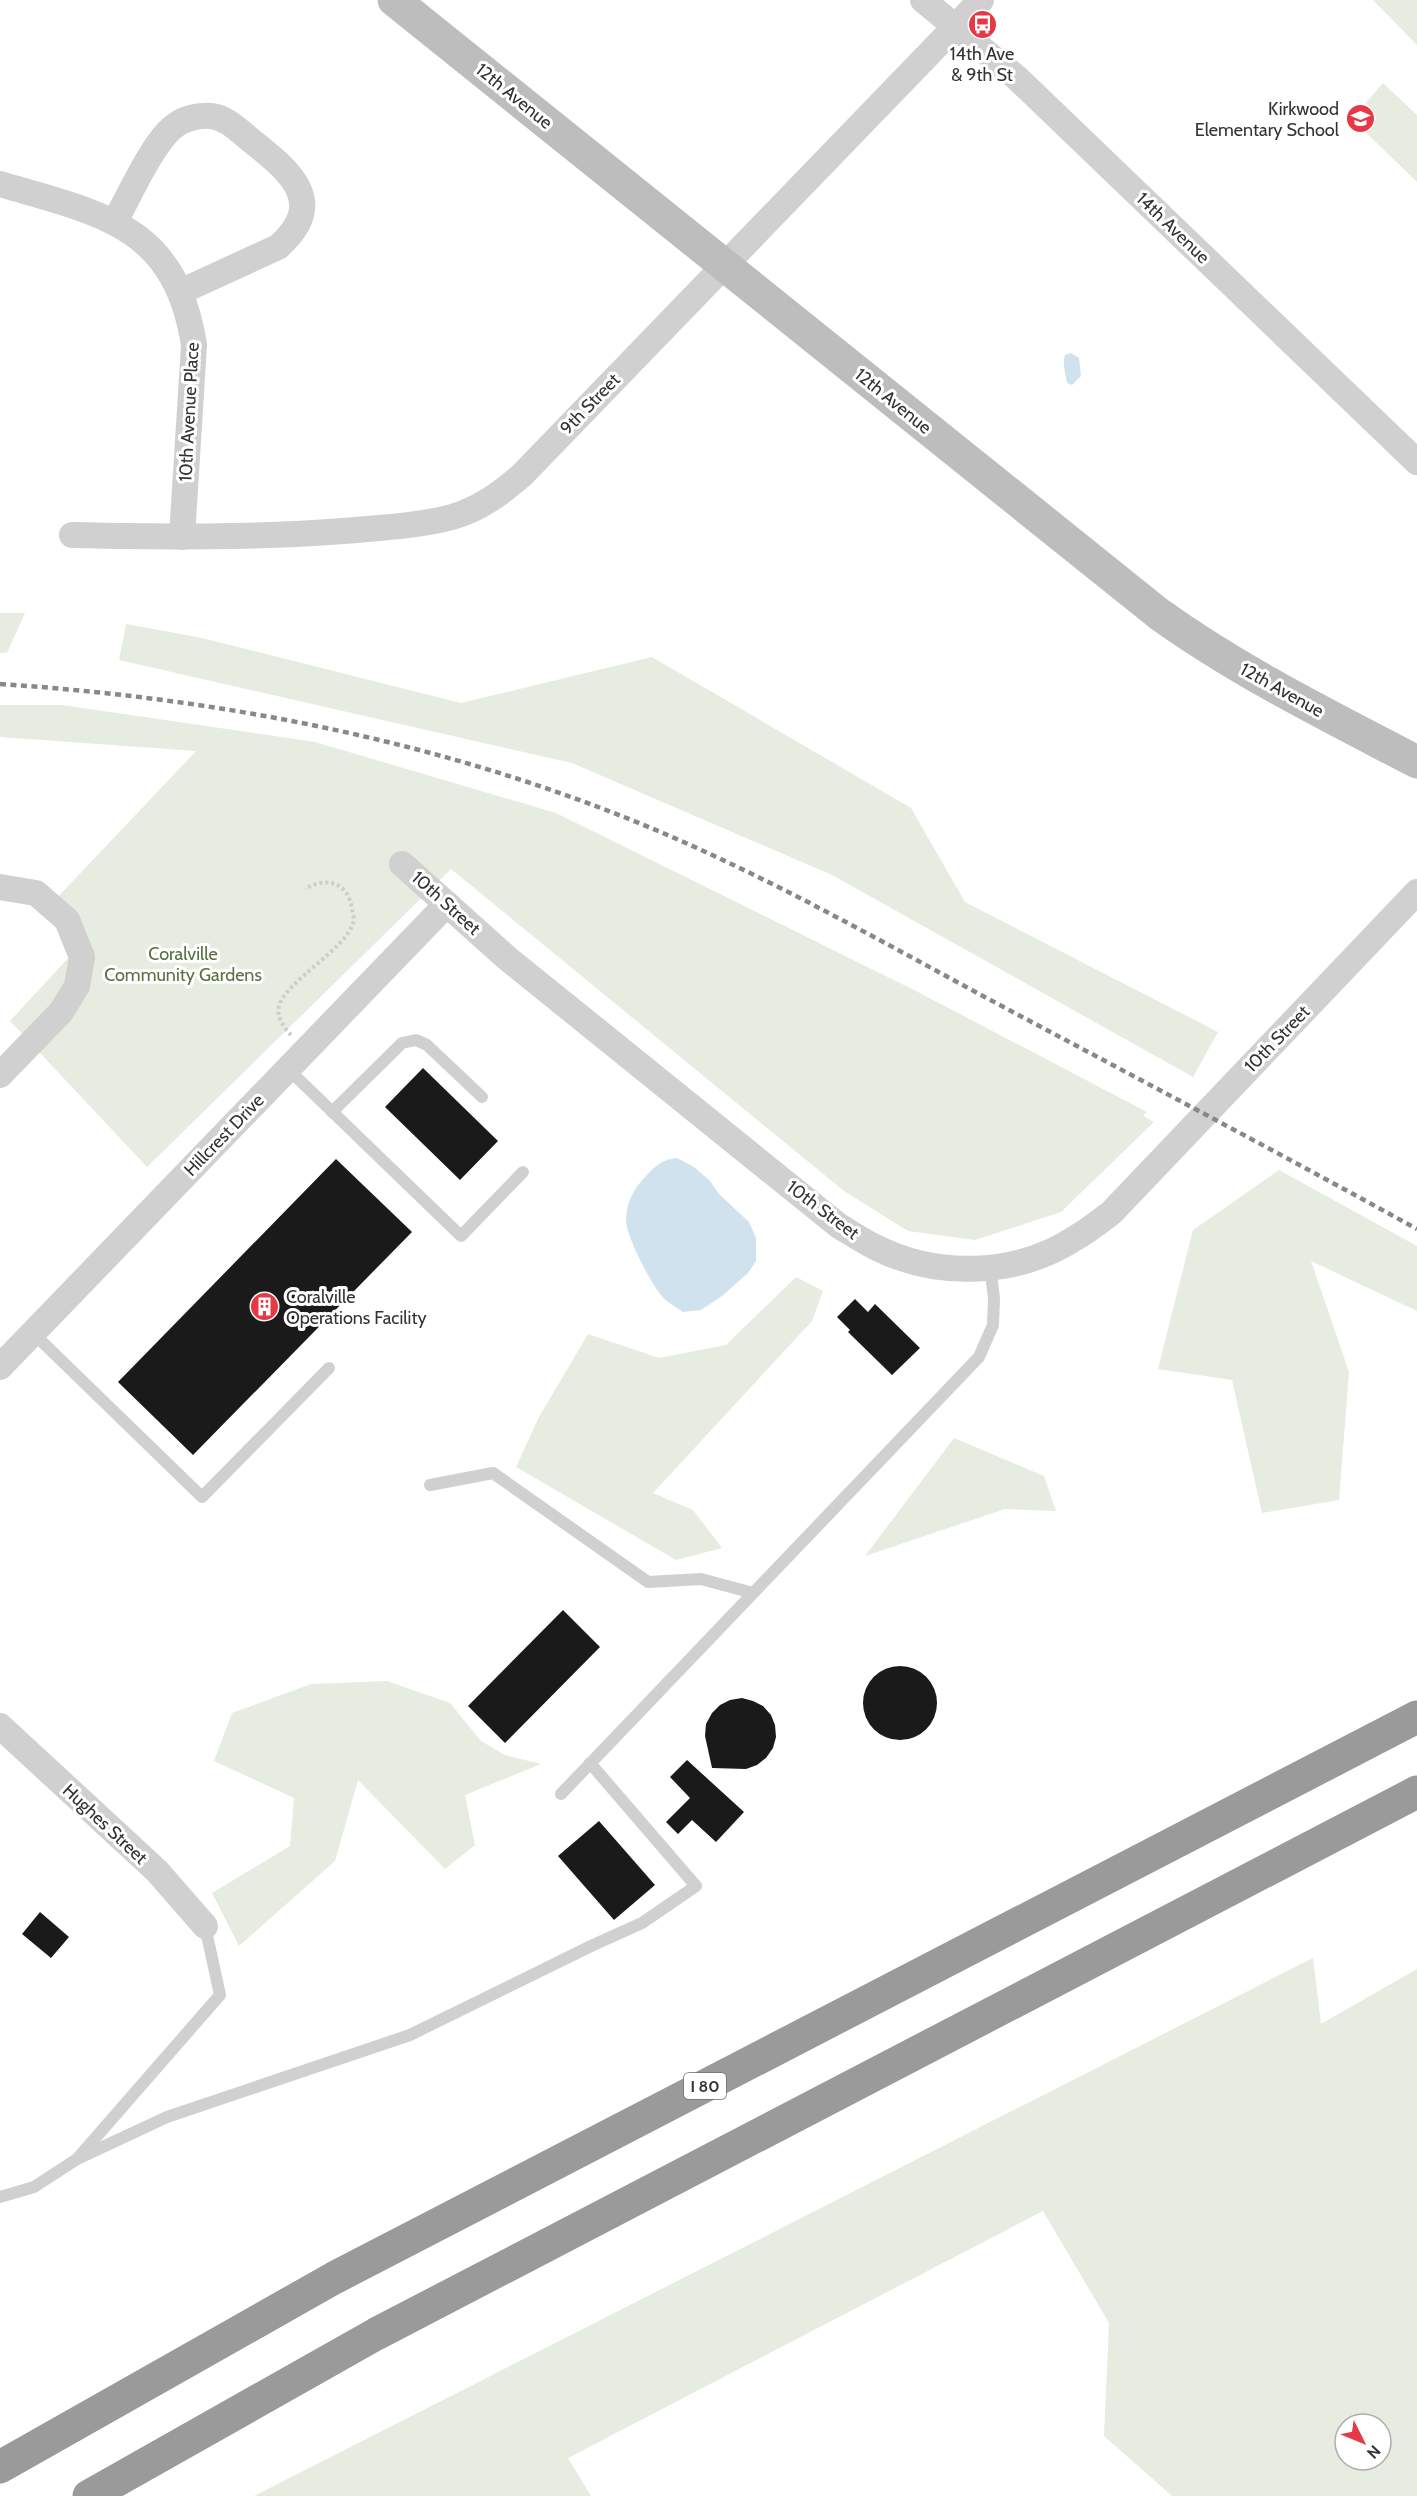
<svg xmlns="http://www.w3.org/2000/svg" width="1417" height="2496" font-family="Cabin,sans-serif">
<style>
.green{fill:#e6ecdf;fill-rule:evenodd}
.water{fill:#cfe2ee}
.building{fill:#1a1a1a}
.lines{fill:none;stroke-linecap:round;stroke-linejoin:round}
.path{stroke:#cdcdcd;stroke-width:4;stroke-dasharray:3 3;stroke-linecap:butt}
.service{stroke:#d0d0d0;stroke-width:12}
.minor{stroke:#d0d0d0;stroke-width:26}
.secondary{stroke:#bdbdbd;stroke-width:33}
.motorway{stroke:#9a9a9a;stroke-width:33}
.rail{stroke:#888;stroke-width:4.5;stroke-dasharray:6 4.5;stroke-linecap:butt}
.labels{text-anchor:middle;stroke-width:6;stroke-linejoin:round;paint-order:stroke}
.shield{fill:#fff;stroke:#707070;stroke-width:1.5}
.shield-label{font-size:16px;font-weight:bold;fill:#333}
.poi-label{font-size:18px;fill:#333;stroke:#fff}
.street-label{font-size:18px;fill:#333;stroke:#fff}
.park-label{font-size:18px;fill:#56703f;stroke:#fff}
</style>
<rect width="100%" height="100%" fill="#fff"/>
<g class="green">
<polygon points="1373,0 1417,0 1417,45"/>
<polygon points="1383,83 1417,115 1417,182 1352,119"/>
<polygon points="0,613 25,613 7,653 0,653"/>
<polygon points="126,624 202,638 461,703 652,657 911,808 965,902 1218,1032 1193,1077 832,875 572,763 119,660"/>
<polygon points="0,705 62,705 315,742 556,813 918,992 1147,1112 1143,1116 1154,1122 1061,1212 975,1240 908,1231 844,1191 451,869 147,1167 10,1021 69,957 55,900 196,751 0,737"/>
<polygon points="1279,1170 1417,1246 1417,1311 1311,1261 1349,1372 1339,1500 1262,1513 1232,1380 1158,1369 1193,1230"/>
<polygon points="796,1277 823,1291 812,1321 653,1493 693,1510 722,1548 676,1560 516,1467 539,1417 588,1334 659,1358 726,1345"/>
<polygon points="954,1438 1044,1476 1056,1511 1005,1509 865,1556"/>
<polygon points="387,1681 450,1703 481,1741 505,1755 541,1764 465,1795 475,1845 445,1869 358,1780 335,1861 239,1946 212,1893 290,1846 294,1798 214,1761 232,1713 311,1684"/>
<path d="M1313,1958l8,66 96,-55v527h-245l-68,-60 5,-113 -66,-112 -475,247 23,38h-337zM1345,2424h36v36h-36z"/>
</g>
<g class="water">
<path d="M1071,353l8,5 2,18 -9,9 -5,-2c-1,-8 -5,-18 -2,-28z"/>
<path d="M677,1158l17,9 16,14 9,13 30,28 7,16v23l-8,12 -26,23 -21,14 -18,2c-7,-5 -17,-10 -22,-17 -11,-13 -34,-58 -35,-74 0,-18 8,-33 20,-45 9,-10 17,-17 31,-18z"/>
</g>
<g class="building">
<polygon points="423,1068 498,1141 460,1180 385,1107"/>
<polygon points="336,1159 412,1232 193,1455 118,1382"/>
<polygon points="855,1299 868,1312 875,1304 920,1348 892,1375 848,1332 850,1330 837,1317"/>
<polygon points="563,1610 600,1647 505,1743 468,1706"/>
<circle cx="900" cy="1703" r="37"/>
<polygon points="742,1698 753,1701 763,1706 771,1715 775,1725 776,1737 773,1748 766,1758 757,1765 746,1769 712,1768 705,1736 706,1724 712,1713 720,1705 730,1700"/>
<polygon points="687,1760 744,1812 716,1842 692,1820 678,1834 666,1822 690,1798 670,1777"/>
<polygon points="599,1821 655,1885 614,1920 558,1856"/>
<polygon points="40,1912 69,1937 51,1958 22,1934"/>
</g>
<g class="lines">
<path class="path" d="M291,1035c-7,-7 -15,-19 -12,-29 7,-25 66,-56 74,-83 2,-3 0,-9 -1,-13 -3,-28 -26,-34 -47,-21"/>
<g class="service">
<polyline points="288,1069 461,1236 523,1172"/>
<polyline points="332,1112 402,1043 416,1040 427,1045 482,1097"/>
<polyline points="33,1333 202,1497 329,1368"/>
<polyline points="430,1485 493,1473 648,1582 701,1579 753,1593"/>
<polyline points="561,1794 979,1357 993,1325 994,1298 990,1267"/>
<polyline points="77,2159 167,2117 410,2035 591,1946 642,1923 696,1886 590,1763"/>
<polyline points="0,2197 34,2187 77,2159 220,1995 205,1926"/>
</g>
<g class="minor">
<polyline points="923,0 1017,78 1417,462"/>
<path d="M0,184c101,30 175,40 194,161l-12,192"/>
<path d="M115,221c14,-24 39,-82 61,-96 9,-7 24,-10 35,-9 17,2 29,16 42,26 38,30 75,61 25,105l-98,45"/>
<path d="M72,535c91,2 181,3 271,-4 34,-3 76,-5 109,-14 28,-8 49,-24 70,-42l459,-475"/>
<path d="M402,864l105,94 332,268c12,7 24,15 36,21 63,32 143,29 202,-10 12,-7 23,-16 34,-24l306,-321"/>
<polyline points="0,887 36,893 67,920 82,957 77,986 61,1012 0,1075"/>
<polyline points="0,1367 447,904"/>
<polyline points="0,1726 157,1871 205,1926"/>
</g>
<path class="secondary" d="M394,0l765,614c81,58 170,102 258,148"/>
<g class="motorway">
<polyline points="0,2467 334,2278 1417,1717"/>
<polyline points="89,2496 376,2334 1417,1792"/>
</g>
<path class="rail" d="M0,684c213,14 425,54 624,133 129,51 249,120 372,186 141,75 281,149 421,226"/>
</g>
<defs>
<symbol id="bus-disc" viewBox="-11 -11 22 22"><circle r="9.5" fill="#e63946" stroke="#fff"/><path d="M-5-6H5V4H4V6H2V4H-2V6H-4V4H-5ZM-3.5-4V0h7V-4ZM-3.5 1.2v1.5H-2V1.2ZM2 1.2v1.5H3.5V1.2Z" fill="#fff"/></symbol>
<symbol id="school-disc" viewBox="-11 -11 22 22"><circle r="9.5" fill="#e63946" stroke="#fff"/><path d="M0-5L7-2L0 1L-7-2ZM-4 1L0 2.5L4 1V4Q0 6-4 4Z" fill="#fff"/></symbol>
<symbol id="building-disc" viewBox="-11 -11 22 22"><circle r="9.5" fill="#e63946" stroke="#fff"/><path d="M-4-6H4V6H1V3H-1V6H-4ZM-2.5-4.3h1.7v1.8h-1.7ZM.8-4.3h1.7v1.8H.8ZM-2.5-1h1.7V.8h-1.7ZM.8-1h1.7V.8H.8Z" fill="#fff"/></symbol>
</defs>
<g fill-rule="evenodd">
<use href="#bus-disc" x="966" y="8" width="33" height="33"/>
<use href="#school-disc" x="1344" y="102" width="33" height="33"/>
<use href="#building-disc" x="248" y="1290" width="33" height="33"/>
</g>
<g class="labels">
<rect class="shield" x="684" y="2073" width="42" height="26" rx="4.5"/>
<g class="shield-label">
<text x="705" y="2092">I 80</text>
</g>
<g class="poi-label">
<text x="982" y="60">14th Ave<tspan x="982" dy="21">&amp; 9th St</tspan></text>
<text x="1339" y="115" text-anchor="end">Kirkwood<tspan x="1339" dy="21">Elementary School</tspan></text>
<text x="286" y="1303" text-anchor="start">Coralville<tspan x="286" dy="21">Operations Facility</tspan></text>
</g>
<g class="street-label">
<text transform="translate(514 96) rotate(39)" y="6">12th Avenue</text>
<text transform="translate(1173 228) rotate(44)" y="6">14th Avenue</text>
<text transform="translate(893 401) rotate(39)" y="6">12th Avenue</text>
<text transform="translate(590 404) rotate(-46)" y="6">9th Street</text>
<text transform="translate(189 412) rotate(-87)" y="6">10th Avenue Place</text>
<text transform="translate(1282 690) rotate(29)" y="6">12th Avenue</text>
<text transform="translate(446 903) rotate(42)" y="6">10th Street</text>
<text transform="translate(1277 1039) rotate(-46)" y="6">10th Street</text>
<text transform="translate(224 1135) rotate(-46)" y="6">Hillcrest Drive</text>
<text transform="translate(823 1210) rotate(37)" y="6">10th Street</text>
<text transform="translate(105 1824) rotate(43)" y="6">Hughes Street</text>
</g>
<g class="park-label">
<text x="183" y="960">Coralville<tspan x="183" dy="21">Community Gardens</tspan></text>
</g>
</g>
<g transform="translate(1363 2442) rotate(133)"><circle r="28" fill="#ffffff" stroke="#adadad" stroke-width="1.5"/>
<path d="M0-4.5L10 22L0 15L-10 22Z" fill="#e63946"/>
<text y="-9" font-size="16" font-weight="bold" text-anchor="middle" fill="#333333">N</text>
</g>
</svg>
